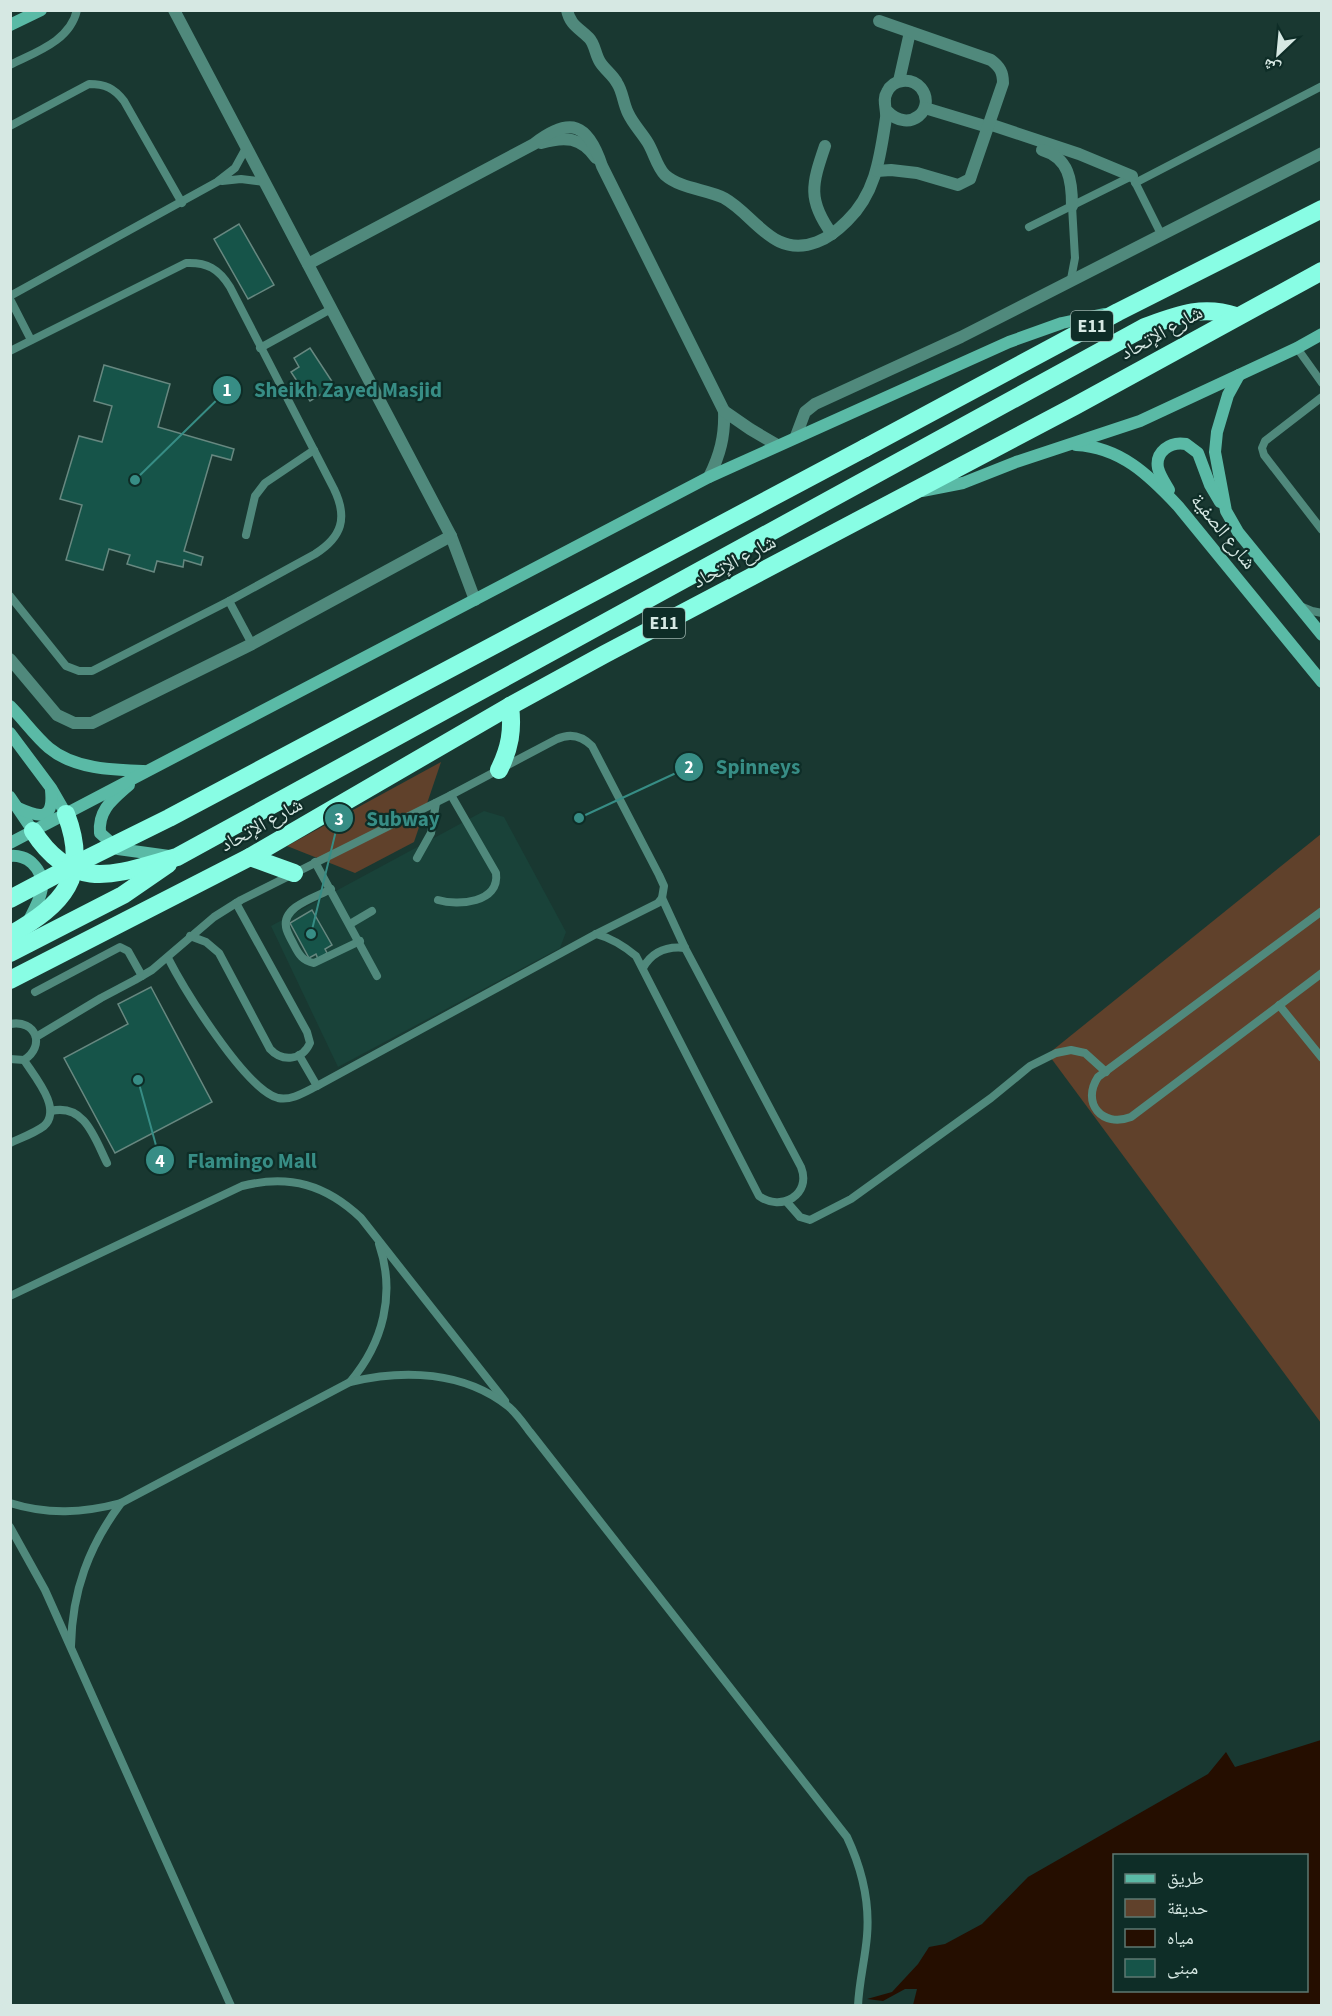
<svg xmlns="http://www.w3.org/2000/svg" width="1332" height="2016" font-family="'Source Sans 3','Noto Naskh Arabic',sans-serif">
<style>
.built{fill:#194239}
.green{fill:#60412b}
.water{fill:#250e00;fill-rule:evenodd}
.building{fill:#165449;stroke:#678880;stroke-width:1.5}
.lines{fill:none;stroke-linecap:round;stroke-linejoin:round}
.lane{stroke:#50897c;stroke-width:8}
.street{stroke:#50897c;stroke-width:12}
.secondary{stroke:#5abaa6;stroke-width:12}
.highway{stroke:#88fde4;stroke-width:18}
.highway-bridge{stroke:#88fde4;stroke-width:18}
.labels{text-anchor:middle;stroke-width:4.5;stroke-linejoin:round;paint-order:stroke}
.shield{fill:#0e2d27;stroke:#9ab0ab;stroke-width:1.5}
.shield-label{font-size:18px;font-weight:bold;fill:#d6e8e3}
.street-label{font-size:20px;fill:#d6e8e3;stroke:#0e2d27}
.leader{fill:none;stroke:#378d85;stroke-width:2}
.callout-dot{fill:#378d85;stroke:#0e2d27;stroke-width:2}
.mark-label{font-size:18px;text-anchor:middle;font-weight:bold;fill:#fff}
.callout-label{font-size:21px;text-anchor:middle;font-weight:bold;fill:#378d85;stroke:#0e2d27;stroke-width:4.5;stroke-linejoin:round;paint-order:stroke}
</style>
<rect width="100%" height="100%" fill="#193831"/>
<polygon class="built" points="484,811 504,817 566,932 560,948 338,1067 271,926"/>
<g class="green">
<polygon points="441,762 414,842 355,873 287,846"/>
<polygon points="1321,834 1321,1423 1048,1054"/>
</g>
<path class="water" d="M1321,1740v265h-408l4,-16h-12l-22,12 -16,-2 25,-7 26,-28 11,-17 16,-3 37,-20 46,-47 180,-103 18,-22 9,15zM1114,1856h192v134h-192z"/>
<g class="building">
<polygon points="239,224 274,285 248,299 214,239"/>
<polygon points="310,348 335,386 310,401 291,372 299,367 294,358"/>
<polygon points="104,365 170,384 158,427 234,449 231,460 212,455 184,551 203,557 201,565 184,560 183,567 157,561 154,572 127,564 130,555 109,549 103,570 66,560 82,505 60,499 79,436 102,442 112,406 94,401"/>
<polygon points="312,910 332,945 325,949 327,953 318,959 316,954 309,958 290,923"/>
<polygon points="151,987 212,1102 115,1153 64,1058 128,1024 118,1004"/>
</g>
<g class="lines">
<g class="lane">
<path d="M10,65c26,-13 60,-24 67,-55"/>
<path d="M10,126l79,-42c16,0 25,4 35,17l58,102"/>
<polyline points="222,181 241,179 265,182"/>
<polyline points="1135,183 1322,86"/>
<polyline points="1029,227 1132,176 1161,234"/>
<polyline points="1071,279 1075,258 1072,206"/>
<polyline points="10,296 217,182 235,168 246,148"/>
<polyline points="10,299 31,340"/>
<polyline points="260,348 331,309"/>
<polyline points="1297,348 1322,383"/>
<path d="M10,351l176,-88c21,-1 33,6 44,24l104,202c14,29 8,48 -19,65l-86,47 -137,70h-13l-13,-5 -56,-70"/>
<polyline points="1322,397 1265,441 1262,448 1264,455 1322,530"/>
<polyline points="246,535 255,496 265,483 314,450"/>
<polyline points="229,601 252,644"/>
<polyline points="1300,606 1312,611 1322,613"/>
<polyline points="417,858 431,833 436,803"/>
<polyline points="315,862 377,976"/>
<path d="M331,889c-14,8 -49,17 -45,38 1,6 5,12 8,18 5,10 9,16 20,18l46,-22"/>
<path d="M438,900c20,6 62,3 58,-27l-45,-78"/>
<path d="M1322,911l-224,166c-17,26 4,51 33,40l191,-144"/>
<polyline points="350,924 372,911"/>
<path d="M190,936l16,6 13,11 51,96c12,13 32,12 40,-6l-3,-11 -71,-129"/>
<path d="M168,958c16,31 77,131 110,140 13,3 27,-6 39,-12l279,-152 62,-31 4,-5"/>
<path d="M643,968c9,-16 24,-22 42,-20"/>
<polyline points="35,992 120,947 128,951 142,976"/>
<polyline points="1279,1005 1322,1058"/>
<path d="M10,1024c26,-5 36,22 14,36l-14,-1"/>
<path d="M36,1037l65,-39 34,-18 17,-10 62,-53 27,-17 210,-105 106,-56c13,-6 25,-3 35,7l67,129 5,11 -2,12 23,50 116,219c11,28 -20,45 -42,29l-123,-240c-12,-10 -25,-18 -40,-22"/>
<polyline points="299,1055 317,1086"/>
<path d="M51,1111c34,-8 44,28 56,52"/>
<path d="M10,1143c11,-5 25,-10 34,-17 19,-17 -10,-50 -20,-66"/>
<polyline points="786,1201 800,1217 810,1220 851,1199 991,1098 1030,1066 1056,1053 1071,1050 1085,1053 1106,1072"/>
<path d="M10,1296l232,-110c48,-12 84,-1 119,32l144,183"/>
<path d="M350,1382c33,-39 46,-88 29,-138"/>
<path d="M10,1503c38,12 73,10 111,0l229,-121c54,-13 114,-11 159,25 8,7 15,17 21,25l317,405c15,32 23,64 20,99 -2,24 -8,46 -9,70"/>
<polyline points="10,1527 45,1590 231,2006"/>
<path d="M71,1646c1,-55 18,-100 50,-143"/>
</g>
<g class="street">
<polyline points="174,10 451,536 475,600"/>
<path d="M567,10c3,15 12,18 22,28 6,6 6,16 11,24 5,8 13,13 17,21 6,9 6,20 11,30 5,11 14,20 20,30 6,10 9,24 17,32 16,14 41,14 59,23 31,17 49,61 93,44 11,-4 21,-12 30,-21 29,-28 33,-64 39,-103 1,-9 -4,-18 1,-26 6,-13 24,-15 34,-4 16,20 -11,47 -34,23"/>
<polyline points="899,81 910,32"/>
<polyline points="925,108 988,127"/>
<polyline points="989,124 1079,154 1132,176"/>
<path d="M541,143c24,-7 40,-6 55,15"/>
<path d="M825,146c-13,38 -18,54 7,88"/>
<path d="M1042,150c27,8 30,30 30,56"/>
<path d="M877,171l14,-1 26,3 41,12 12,-6 2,-6 31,-90c0,-11 -3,-16 -12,-23l-112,-39"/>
<path d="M308,264l226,-120c36,-28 54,-21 68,22l122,245c1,25 -4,44 -15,66"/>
<polyline points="724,411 750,429 777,445"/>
<polyline points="796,436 805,412 815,404 961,337 1322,153"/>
<polyline points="10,659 57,715 74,723 92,723 252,644 451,536"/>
</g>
<g class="secondary">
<polyline points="10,25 41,10"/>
<polyline points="1239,375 1228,395 1217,432 1215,452 1226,511 1238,532 1322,635"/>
<path d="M1076,445c44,2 73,30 102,61l144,176"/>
<path d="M1169,490c-4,-7 -9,-14 -11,-22 -3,-16 12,-27 28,-24l12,9 12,32 10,17"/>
<polyline points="922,491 963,483 1016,462 1140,421 1297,348 1322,334"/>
<path d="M10,706c13,13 25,30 39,42 25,21 64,22 95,23"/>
<polyline points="10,733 51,788 66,814"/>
<path d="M129,785c-17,15 -31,25 -29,48l18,16 51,7"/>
<polyline points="10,797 33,831"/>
<path d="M18,808c22,10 36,13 33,-18"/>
<polyline points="10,843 709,477 1009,342 1062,323 1104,314"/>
<path d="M10,856c8,-1 17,2 22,7 19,18 7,38 -3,57"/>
</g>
<g class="highway">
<polyline points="865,448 1118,312 1322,209"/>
<path d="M499,770c11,-22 14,-40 11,-64"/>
<path d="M33,831c41,64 85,42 144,26l968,-530c33,-12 57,-22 91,-11"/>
<polyline points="250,857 294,873"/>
<path d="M10,935c54,-31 80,-58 56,-121"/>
<polyline points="10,953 123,895 168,864"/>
<polyline points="10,980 250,857 510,706 605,654 1075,406 1322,271"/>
</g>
<polyline class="highway-bridge" points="10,899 82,861 169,818 865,448"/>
</g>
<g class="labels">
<g class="shield">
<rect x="1071" y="311" width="42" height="30" rx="4.5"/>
<rect x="643" y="608" width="42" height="30" rx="4.5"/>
</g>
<g class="shield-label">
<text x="1092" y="332">E11</text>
<text x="664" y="629">E11</text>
</g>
<g class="street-label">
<text transform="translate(1161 332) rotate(-29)" y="7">شارع الإتحاد</text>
<text transform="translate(1224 531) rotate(51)" y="7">شارع الصفية</text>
<text transform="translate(734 561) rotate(-28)" y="7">شارع الإتحاد</text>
<text transform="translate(261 824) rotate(-29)" y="7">شارع الإتحاد</text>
</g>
</g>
<path class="leader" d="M135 480L227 390M579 818L689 767M311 934L339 818M138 1080L160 1160"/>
<g class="callout-dot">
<circle cx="135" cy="480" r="6"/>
<circle cx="579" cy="818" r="6"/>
<circle cx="311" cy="934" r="6"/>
<circle cx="138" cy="1080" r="6"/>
<circle cx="227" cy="390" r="15"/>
<circle cx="689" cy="767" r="15"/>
<circle cx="339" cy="818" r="15"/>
<circle cx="160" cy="1160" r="15"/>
</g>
<g class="mark-label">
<text x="227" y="396">1</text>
<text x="689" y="773">2</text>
<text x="339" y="825">3</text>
<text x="160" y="1167">4</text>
</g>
<g class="callout-label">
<text x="348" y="397">Sheikh Zayed Masjid</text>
<text x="758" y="774">Spinneys</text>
<text x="403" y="826">Subway</text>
<text x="252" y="1168">Flamingo Mall</text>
</g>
<rect width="1332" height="2016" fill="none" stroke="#d6e8e3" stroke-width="24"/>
<rect x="1113" y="1854" width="195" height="138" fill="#0e2d27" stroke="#5e7872" stroke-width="1.5"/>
<rect x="1125" y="1874" width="30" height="9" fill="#5abaa6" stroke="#5e7872" stroke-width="1.5"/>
<text x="1167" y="1884" font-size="18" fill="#d6e8e3">طريق</text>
<rect x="1125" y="1899" width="30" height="18" fill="#60412b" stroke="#5e7872" stroke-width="1.5"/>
<text x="1167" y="1914" font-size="18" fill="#d6e8e3">حديقة</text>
<rect x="1125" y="1929" width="30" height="18" fill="#250e00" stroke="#5e7872" stroke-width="1.5"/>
<text x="1167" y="1944" font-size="18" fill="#d6e8e3">مياه</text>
<rect x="1125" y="1959" width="30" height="18" fill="#165449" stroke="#5e7872" stroke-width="1.5"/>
<text x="1167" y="1974" font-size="18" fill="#d6e8e3">مبنى</text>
<g transform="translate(1278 54) rotate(206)" stroke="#0e2d27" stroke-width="4.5" paint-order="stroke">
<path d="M0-4.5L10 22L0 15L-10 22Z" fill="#d6e8e3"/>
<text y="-9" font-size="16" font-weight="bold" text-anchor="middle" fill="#d6e8e3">ش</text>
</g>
</svg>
